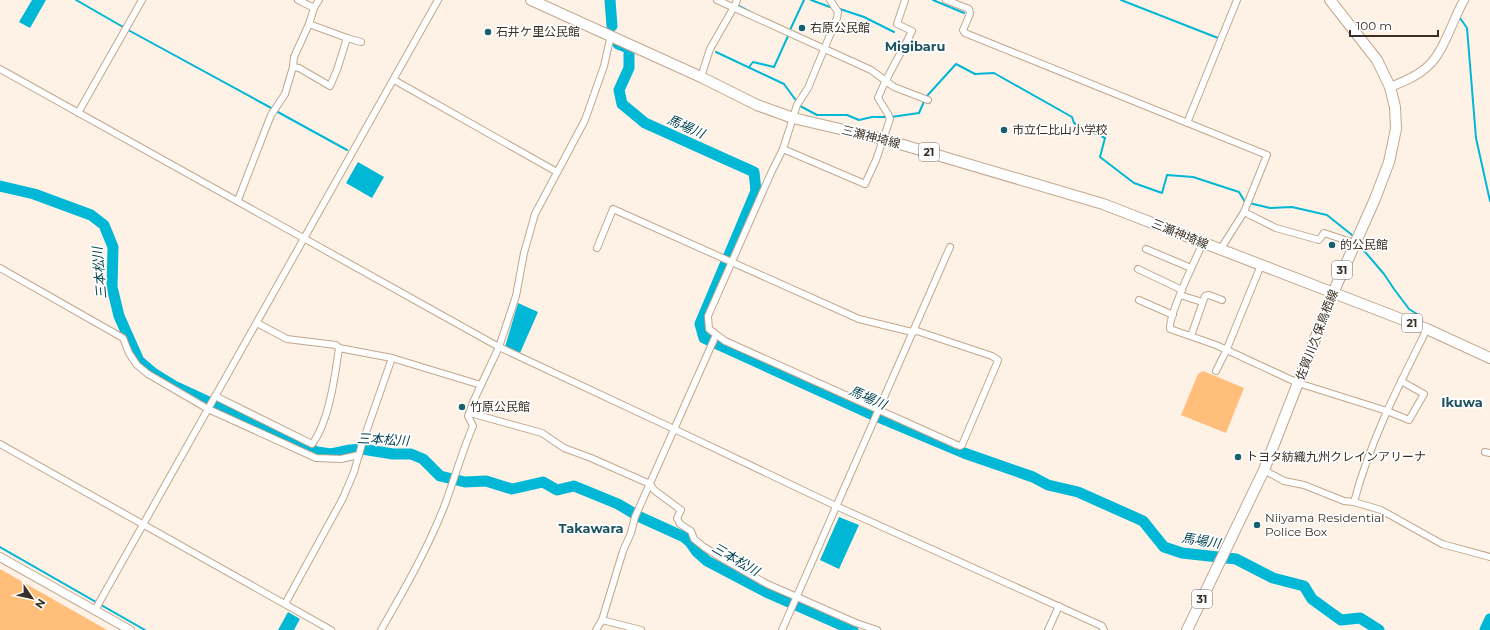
<svg xmlns="http://www.w3.org/2000/svg" width="1490" height="630" font-family="Montserrat,'Noto Sans JP',sans-serif">
<style>
.green{fill:#ffbe79}
.water{fill:#00b7d5}
.lines{fill:none;stroke-linecap:round;stroke-linejoin:round}
.stream{stroke:#00b7d5;stroke-width:2}
.river{stroke:#00b7d5;stroke-width:11}
.minor-casing{stroke:#c1a78c;stroke-width:8}
.tertiary-casing{stroke:#c1a78c;stroke-width:10}
.primary-casing{stroke:#c1a78c;stroke-width:12}
.minor{stroke:#fff;stroke-width:6}
.tertiary{stroke:#fff;stroke-width:8}
.primary{stroke:#fff;stroke-width:10}
.poi-dot{fill:#17606f;stroke:#fff;stroke-width:1.5}
.labels{text-anchor:middle;stroke-width:3.5;stroke-linejoin:round;paint-order:stroke}
.shield{fill:#fff;stroke:#746d66;stroke-width:1}
.shield-label{font-size:11px;font-weight:bold;fill:#392f24}
.poi-label{font-size:12px;fill:#392f24;stroke:#fff;text-anchor:start}
.street-label{font-size:12px;fill:#392f24;stroke:#fff}
.neighbourhood-label{font-size:13px;font-weight:bold;fill:#1d5460;stroke:#fff}
.water-label{font-size:13px;font-style:italic;fill:#00424e;stroke:#fff}
</style>
<rect width="100%" height="100%" fill="#fef2e7"/>
<g class="green">
<polygon points="1203,371 1244,388 1226,433 1181,415 1198,374"/>
<polygon points="0,569 107,630 0,630"/>
</g>
<g class="water">
<polygon points="32,0 46,0 30,28 19,22"/>
<polygon points="358,162 384,177 372,198 346,183"/>
<polygon points="518,303 538,312 520,353 505,347"/>
<polygon points="839,517 859,525 839,569 820,560"/>
<polygon points="288,612 300,619 294,630 278,630"/>
</g>
<g class="lines">
<g class="stream">
<polyline points="76,0 130,31 273,109"/>
<polyline points="811,0 830,7"/>
<polyline points="933,0 964,13"/>
<polyline points="1121,0 1218,38"/>
<polyline points="739,6 754,14"/>
<polyline points="840,9 864,17 894,32"/>
<polyline points="1460,18 1467,28 1476,138 1490,201"/>
<polyline points="789,30 790,30 804,0"/>
<polyline points="716,52 784,84 800,106 817,115 847,115 859,120 872,117 887,117"/>
<polyline points="749,67 753,62 774,67 788,36"/>
<polyline points="276,111 347,150"/>
<polyline points="891,117 919,113 926,97 956,64 975,74 994,73 1072,117 1074,123 1105,138 1100,157 1134,183 1162,193 1167,175 1193,177 1239,192 1245,202 1270,208 1292,207 1327,215 1352,235"/>
<polyline points="1360,246 1384,274 1394,289 1409,309 1420,316"/>
<polyline points="0,547 145,630"/>
</g>
<g class="river">
<polyline points="610,0 612,26"/>
<polyline points="618,44 629,48 629,68 619,90 622,104 645,123 754,172 756,191 700,324 704,338 871,414 964,453 1033,477 1048,485 1078,492 1143,521 1164,547 1182,553 1236,559 1273,578 1304,586 1312,599 1341,620 1360,618 1379,630"/>
<polyline points="0,186 34,194 91,215 104,225 113,247 112,287 119,316 139,361 153,373 174,386 317,452 331,454 350,450 362,449 393,454 411,454 423,459 440,476 465,482 486,481 512,489 543,482 557,490 574,486 618,504 640,517 684,537 690,542 697,552 707,561 766,592 853,630"/>
<polyline points="1485,630 1490,619"/>
</g>
<defs>
<g id="minor">
<polyline points="298,0 314,8"/>
<polyline points="717,0 871,70 894,87 928,100"/>
<polyline points="946,0 969,9 970,14 963,30 965,33 1267,155 1244,212 1220,250"/>
<polyline points="309,24 347,38"/>
<polyline points="293,67 299,68 330,86 337,70 347,38 361,42"/>
<polyline points="0,69 499,347 674,429 836,506 1102,626 1104,630"/>
<polyline points="701,77 710,49 734,7 737,0"/>
<polyline points="394,80 557,172"/>
<polyline points="78,113 142,0"/>
<polyline points="1187,123 1237,0"/>
<path d="M783,149l82,35 11,-24 14,-41 -2,-5 -10,-16c9,-23 23,-44 34,-67l-15,-7 8,-24"/>
<polyline points="238,200 271,115 285,94 293,67 294,57 309,24 314,8 319,0"/>
<polyline points="1244,212 1276,228 1319,240 1324,233 1354,243"/>
<path d="M1203,243c-7,15 -35,72 -33,86l46,16 82,38 89,28 22,9 15,-26 -23,-13"/>
<polyline points="597,248 613,209 859,319 912,332 917,331 992,356 998,360 997,363 962,445 960,446 957,445 725,341 709,329 708,316 771,173 783,149 797,105 808,88 837,18 838,12 830,0"/>
<polyline points="1146,249 1191,268"/>
<polyline points="0,268 123,338 129,353 137,365 148,374 208,409 316,458 341,459 359,455"/>
<polyline points="1138,269 1182,290"/>
<polyline points="1180,295 1202,302"/>
<polyline points="1139,300 1173,315"/>
<polyline points="257,323 287,339 336,345 339,348 392,358 481,385"/>
<polyline points="1191,336 1205,296 1209,295 1222,300"/>
<polyline points="1216,371 1226,351 1261,265"/>
<path d="M215,396l97,48c17,-22 23,-68 27,-96"/>
<polyline points="470,413 542,433 564,448 591,458 650,484 654,490 681,510 677,518 680,524 691,531 694,539 704,547 723,559 767,584 797,597 856,623 877,630"/>
<polyline points="0,444 331,630"/>
<polyline points="1485,452 1490,453"/>
<polyline points="1264,470 1284,481 1304,485 1344,501 1354,502 1381,510 1442,544 1490,557"/>
<path d="M1354,502c16,-61 45,-117 73,-173"/>
<polyline points="285,604 343,498 354,472 362,444 392,358"/>
<polyline points="95,610 438,0"/>
<polyline points="602,620 641,630"/>
<path d="M381,630c23,-40 46,-80 63,-123 10,-27 18,-55 29,-81l-5,-10 6,-16 25,-53 17,-51 8,-43 11,-39 50,-94 19,-54 7,-31"/>
<polyline points="596,630 602,620 623,551 631,533 635,517 716,335"/>
<polyline points="782,630 950,247"/>
<polyline points="1048,630 1059,606"/>
</g>
<g id="tertiary">
<path d="M1390,87c13,-5 28,-11 38,-21 16,-14 25,-47 36,-66"/>
<polyline points="0,557 130,630"/>
</g>
<g id="primary">
<polyline points="531,0 701,77 757,105 793,118 883,139 1103,204 1427,329 1490,358"/>
<polyline points="1187,630 1264,470 1333,293 1375,199 1389,162 1396,129 1395,107 1390,87 1377,60 1330,0"/>
</g>
</defs>
<use href="#minor" class="minor-casing"/>
<use href="#tertiary" class="tertiary-casing"/>
<use href="#primary" class="primary-casing"/>
<use href="#minor" class="minor"/>
<use href="#tertiary" class="tertiary"/>
<use href="#primary" class="primary"/>
</g>
<g class="poi-dot">
<circle cx="802" cy="28" r="4"/>
<circle cx="488" cy="32" r="4"/>
<circle cx="1004" cy="130" r="4"/>
<circle cx="1332" cy="245" r="4"/>
<circle cx="462" cy="407" r="4"/>
<circle cx="1238" cy="457" r="4"/>
<circle cx="1257" cy="525" r="4"/>
</g>
<g class="labels">
<g class="shield">
<rect x="919" y="143" width="20" height="18" rx="3"/>
<rect x="1332" y="261" width="20" height="18" rx="3"/>
<rect x="1402" y="314" width="20" height="18" rx="3"/>
<rect x="1192" y="590" width="20" height="18" rx="3"/>
</g>
<g class="shield-label">
<text x="929" y="156">21</text>
<text x="1342" y="274">31</text>
<text x="1412" y="327">21</text>
<text x="1202" y="603">31</text>
</g>
<g class="poi-label">
<text x="810" y="32">右原公民館</text>
<text x="496" y="36">石井ケ里公民館</text>
<text x="1012" y="134">市立仁比山小学校</text>
<text x="1340" y="249">的公民館</text>
<text x="470" y="411">竹原公民館</text>
<text x="1246" y="461">トヨタ紡織九州クレインアリーナ</text>
<text x="1265" y="522">Niiyama Residential<tspan x="1265" dy="14">Police Box</tspan></text>
</g>
<g class="street-label">
<text transform="translate(871 137) rotate(14)" y="4">三瀬神埼線</text>
<text transform="translate(1180 234) rotate(22)" y="4">三瀬神埼線</text>
<text transform="translate(1317 335) rotate(-69)" y="4">佐賀川久保鳥栖線</text>
</g>
<g class="neighbourhood-label">
<text x="915" y="51">Migibaru</text>
<text x="1462" y="407">Ikuwa</text>
<text x="591" y="533">Takawara</text>
</g>
<g class="water-label">
<text transform="translate(686 126) rotate(24)" y="5">馬場川</text>
<text transform="translate(99 273) rotate(-95)" y="5">三本松川</text>
<text transform="translate(868 397) rotate(24)" y="5">馬場川</text>
<text transform="translate(383 439) rotate(3)" y="5">三本松川</text>
<text transform="translate(1201 540) rotate(9)" y="5">馬場川</text>
<text transform="translate(736 559) rotate(30)" y="5">三本松川</text>
</g>
</g>
<g transform="translate(32 598) rotate(124)" stroke="#ffffff" stroke-width="3" paint-order="stroke">
<path d="M0-3L7 15L0 10L-7 15Z" fill="#392f24"/>
<text y="-6" font-size="11" font-weight="bold" text-anchor="middle" fill="#392f24">N</text>
</g>
<path d="M1350 30v6h88v-6" fill="none" stroke="#392f24" stroke-width="2"/>
<text x="1356" y="30" font-size="12" fill="#392f24" stroke="#ffffff" stroke-width="3" paint-order="stroke">100 m</text>
</svg>
